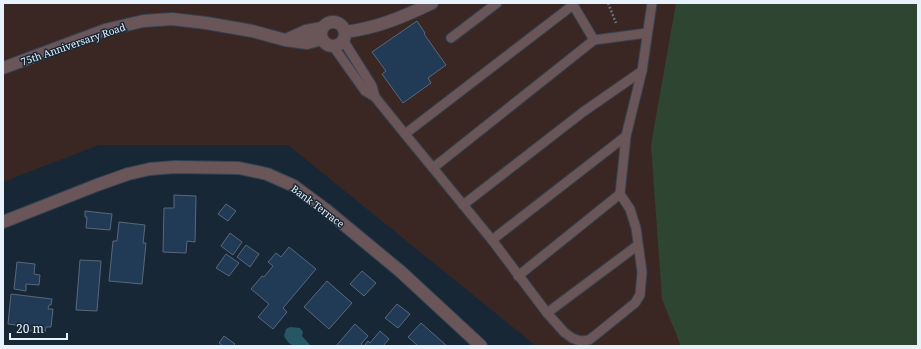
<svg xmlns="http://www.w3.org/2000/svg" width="921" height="349" font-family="'Noto Serif',serif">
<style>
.education{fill:#3a2724}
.green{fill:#2e4532}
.water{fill:#255864}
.building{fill:#213b56;stroke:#58687a}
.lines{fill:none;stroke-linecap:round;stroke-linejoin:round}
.lane-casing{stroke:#354351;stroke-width:11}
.street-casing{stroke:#354351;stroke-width:14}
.path{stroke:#65727e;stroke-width:2.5;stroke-dasharray:2 2;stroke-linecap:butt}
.lane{stroke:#6a5658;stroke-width:9}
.street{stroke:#6a5658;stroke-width:12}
.labels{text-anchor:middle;stroke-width:3;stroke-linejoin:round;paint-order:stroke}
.street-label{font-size:10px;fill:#e8f2fc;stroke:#182735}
</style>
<rect width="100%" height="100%" fill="#182735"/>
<polygon class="education" points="3,3 918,3 918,346 536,346 288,145 99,145 3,182"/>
<polygon class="green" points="676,3 918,3 918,346 681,346 662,299 651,145"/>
<path class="water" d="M290,327l10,1 3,4 -1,4 9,10c-14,0 -20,3 -27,-10l2,-7z"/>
<g class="building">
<polygon points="417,21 425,33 424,34 446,65 428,78 431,83 403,103 382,74 386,71 372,52"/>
<polygon points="174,195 196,196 195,242 187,241 186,253 163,252 164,208 174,208"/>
<polygon points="226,204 236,211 228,221 218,214"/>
<polygon points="85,211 112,214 110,230 86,228 87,217 85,217"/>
<polygon points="119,222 145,225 143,243 146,243 142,284 109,281 113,241 117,241"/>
<polygon points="230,233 242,242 233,255 221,246"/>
<polygon points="246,245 259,254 250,267 237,257"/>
<polygon points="289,247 316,269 283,308 287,312 273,329 258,317 269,304 251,289 262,276 264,277 273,266 268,262 276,253 281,257"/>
<polygon points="226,254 239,263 229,276 216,268"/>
<polygon points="80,260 101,261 97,311 76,310"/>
<polygon points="17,262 35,264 34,274 40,275 39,285 26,284 26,291 14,289"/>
<polygon points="362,271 376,283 364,296 350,284"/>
<polygon points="327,281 352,303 329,329 304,307"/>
<polygon points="11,294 52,299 51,305 49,305 48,309 53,309 51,327 46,327 45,332 22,330 23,326 8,324"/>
<polygon points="397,304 410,314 398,328 385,318"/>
<polygon points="421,323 447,346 418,346 408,337"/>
<polygon points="355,324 368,336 361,344 363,346 336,346"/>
<polygon points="380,331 389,339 383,346 364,346 368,341 370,343"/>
<polygon points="224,336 235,344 233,346 223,346 219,343"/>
</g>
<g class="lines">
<defs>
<g id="lane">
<polyline points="572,3 594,40"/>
<polyline points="451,38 497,3"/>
<polyline points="343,40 372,86 375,97"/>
<polyline points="333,46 365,91 375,97 405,134 492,240 547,313 564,332 572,338 580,341 589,340 598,333 635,303 640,295 642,272 636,228 630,209 620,194 626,136 642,71 652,3"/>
<polyline points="405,134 573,5"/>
<polyline points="433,168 594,40 647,33"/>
<polyline points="463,205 583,112 642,71"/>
<polyline points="492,240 626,136"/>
<polyline points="518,276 620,194"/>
<polyline points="547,313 638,245"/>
</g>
<g id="street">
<circle cx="333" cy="34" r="12"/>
<path d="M345,32c32,-4 58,-15 87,-29"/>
<polyline points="286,40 306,31 322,28"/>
<polyline points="3,68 105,30 143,21 172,19 206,23 252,31 285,40 307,43 322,39"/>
<polyline points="3,222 97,185 128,174 150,169 175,167 239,168 267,174 294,186 325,209 400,271 481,346"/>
</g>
</defs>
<use href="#lane" class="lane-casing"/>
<use href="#street" class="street-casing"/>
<polyline class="path" points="608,3 616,23"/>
<use href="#lane" class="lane"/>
<use href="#street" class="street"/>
</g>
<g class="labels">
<g class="street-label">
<text transform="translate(73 44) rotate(-19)" y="4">75th Anniversary Road</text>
<text transform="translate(318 206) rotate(37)" y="4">Bank Terrace</text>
</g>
</g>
<rect width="921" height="349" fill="none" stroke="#e8f2fc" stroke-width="8"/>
<path d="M10 333v6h57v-6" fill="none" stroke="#e8f2fc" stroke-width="2"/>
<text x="16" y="333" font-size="12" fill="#e8f2fc" stroke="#182735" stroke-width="3" paint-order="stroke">20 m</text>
</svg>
